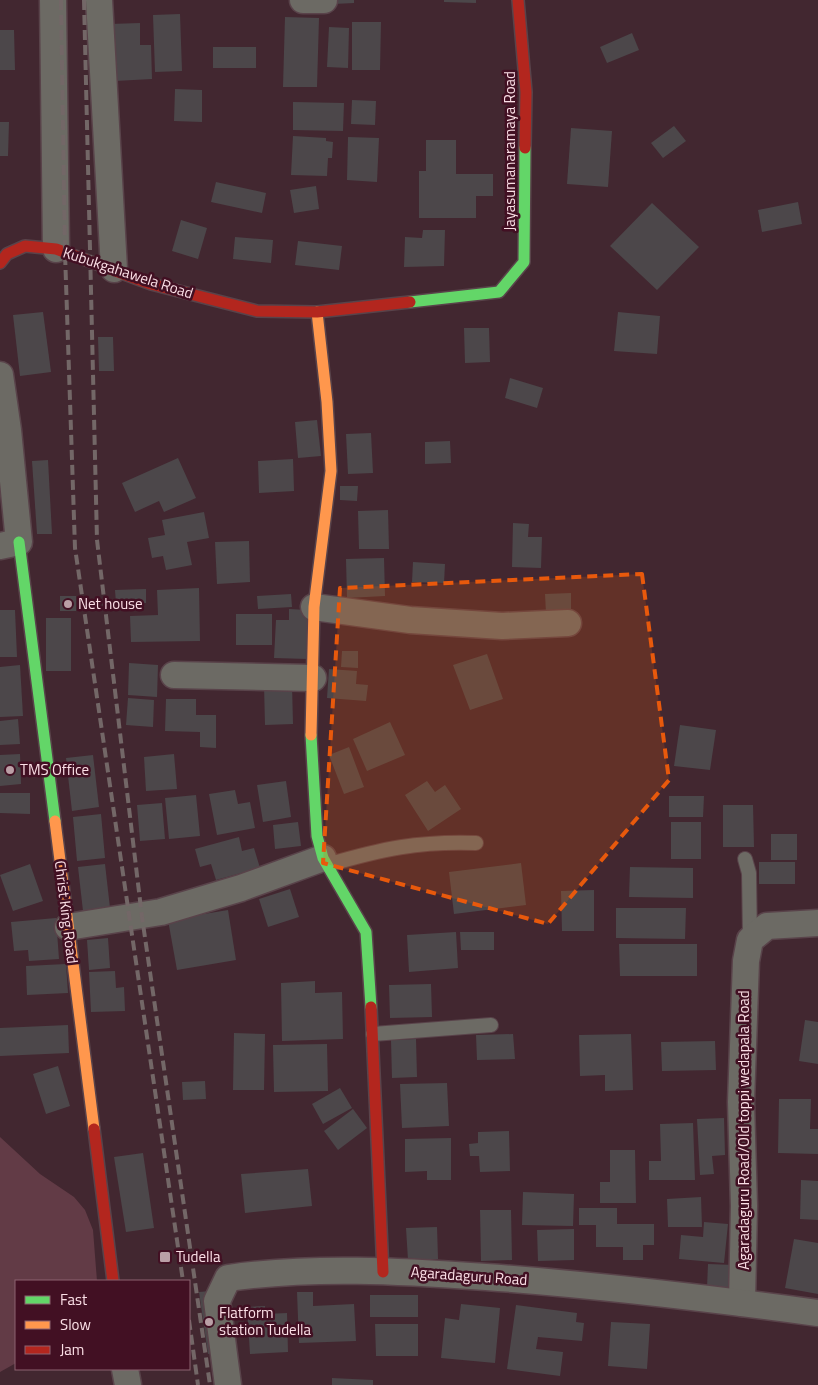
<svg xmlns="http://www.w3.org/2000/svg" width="818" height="1385" font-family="'Titillium Web',sans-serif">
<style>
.green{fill:#623b46}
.building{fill:#4c474a}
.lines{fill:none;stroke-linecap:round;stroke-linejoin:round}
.lane-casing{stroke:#59434a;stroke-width:16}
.street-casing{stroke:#59434a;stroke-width:29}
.fast-casing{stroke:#59434a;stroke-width:14}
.slow-casing{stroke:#59434a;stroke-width:14}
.jam-casing{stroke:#59434a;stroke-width:14}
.lane{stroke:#6c6a64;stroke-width:14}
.street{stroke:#6c6a64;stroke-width:26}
.fast{stroke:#63d668;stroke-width:11}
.slow{stroke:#ff974d;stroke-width:11}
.jam{stroke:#b3261e;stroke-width:11}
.rail{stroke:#736767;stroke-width:4;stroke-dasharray:10 5;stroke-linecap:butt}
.marked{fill:#e8590c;fill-opacity:0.2;stroke:#e8590c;stroke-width:4;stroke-dasharray:10 6;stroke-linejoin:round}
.poi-dot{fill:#ba9fa6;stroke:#421023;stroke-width:2}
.labels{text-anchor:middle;stroke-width:5;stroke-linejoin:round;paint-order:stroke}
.street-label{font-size:15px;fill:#fbdfe6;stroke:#421023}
.poi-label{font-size:15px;fill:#fbdfe6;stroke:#421023;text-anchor:start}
</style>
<rect width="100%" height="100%" fill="#422730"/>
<polygon class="green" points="0,1137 40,1174 74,1197 85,1210 93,1230 97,1281 16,1281 16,1363 0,1372"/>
<g class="building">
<polygon points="334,0 354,0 354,3 334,4"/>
<polygon points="444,0 476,0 476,3 444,2"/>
<polygon points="180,14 182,71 155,72 153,15"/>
<polygon points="285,17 319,18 317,87 283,87"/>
<polygon points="352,22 381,22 380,70 352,70"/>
<polygon points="140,23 140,45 151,45 152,79 115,81 110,24"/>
<polygon points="329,27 349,28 348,68 327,67"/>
<polygon points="0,30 14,30 15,70 0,70"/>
<polygon points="632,33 639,50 607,63 600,47"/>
<rect x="213" y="47" width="43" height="21"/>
<polygon points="175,89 202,90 202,122 174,121"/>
<polygon points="352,100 376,101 375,125 351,124"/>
<polygon points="293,102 344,103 343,131 293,130"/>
<polygon points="0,122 9,122 8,156 0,156"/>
<polygon points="674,126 686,141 663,158 651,143"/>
<polygon points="571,128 612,131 608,187 567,184"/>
<polygon points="293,136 326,138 326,141 333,142 332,158 328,158 327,176 291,175"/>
<polygon points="348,137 379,138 377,182 347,180"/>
<polygon points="426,140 456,140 456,174 493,174 493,196 476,196 476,218 419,218 419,171 426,171"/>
<polygon points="216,182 266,193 262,213 211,202"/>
<polygon points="316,186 319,209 294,213 290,190"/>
<polygon points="798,202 802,224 762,232 758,210"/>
<polygon points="652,203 699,247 657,290 610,246"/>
<polygon points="181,220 207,228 198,259 172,251"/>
<polygon points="423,230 445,230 444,266 404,267 405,237 422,238"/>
<polygon points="235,237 273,240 271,263 233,259"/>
<polygon points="298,241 342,246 339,270 295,265"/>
<polygon points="43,312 51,372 20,376 13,315"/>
<polygon points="618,312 660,316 657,354 614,351"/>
<polygon points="464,328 489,328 490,362 465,363"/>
<polygon points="98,337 113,337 114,371 99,371"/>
<polygon points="510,378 543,388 537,408 505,398"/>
<polygon points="317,420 321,456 298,458 295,422"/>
<polygon points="371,433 373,473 348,474 346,434"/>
<polygon points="450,441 451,463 425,464 425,442"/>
<polygon points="178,458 196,498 164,512 159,501 135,512 122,483"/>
<polygon points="293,459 294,491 259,493 258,461"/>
<polygon points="48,460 52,534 37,534 32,461"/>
<polygon points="340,486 358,486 357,501 340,500"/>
<polygon points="388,510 389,549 359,549 358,511"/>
<polygon points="204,512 209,538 187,542 192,565 166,570 163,556 152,558 148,538 165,535 162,520"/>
<polygon points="513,523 529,524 528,537 542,537 541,568 512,567"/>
<polygon points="249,541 250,582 217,584 215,542"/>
<polygon points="384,558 385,596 347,598 346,559"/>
<polygon points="413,562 445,564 444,583 412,582"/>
<polygon points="199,588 200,641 131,642 130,616 158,615 157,590"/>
<polygon points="146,589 146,603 116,604 115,590"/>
<polygon points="571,593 571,613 546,613 545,594"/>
<polygon points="291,594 292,607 258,609 257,596"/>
<rect x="60" y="596" width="16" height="15"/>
<polygon points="289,609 307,610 308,659 274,658 276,620 289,620"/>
<polygon points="0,610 15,610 17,657 0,657"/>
<rect x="236" y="614" width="36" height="31"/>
<rect x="46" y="618" width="25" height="53"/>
<polygon points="342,651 358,651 358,668 341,667"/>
<polygon points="487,654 503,699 470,710 453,665"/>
<polygon points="129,663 158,665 157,697 128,695"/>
<polygon points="20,665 23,716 0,717 0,667"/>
<polygon points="329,669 357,671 356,684 368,685 366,701 327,698"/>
<polygon points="264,685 292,685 293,724 265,725"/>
<polygon points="128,698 154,700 153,727 126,725"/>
<polygon points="166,699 196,699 196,715 216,715 216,748 200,747 200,732 165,731"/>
<polygon points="18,719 20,744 0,745 0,721"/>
<polygon points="390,722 405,755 367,771 353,739"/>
<polygon points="680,725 716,730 710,770 674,766"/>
<polygon points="349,747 364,787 344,794 329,755"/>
<polygon points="20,754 21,784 0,786 0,755"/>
<polygon points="174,754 177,789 146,791 144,757"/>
<polygon points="93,755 99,807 72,811 66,758"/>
<polygon points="286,781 291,817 263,822 257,785"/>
<polygon points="427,781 435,792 445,785 461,809 428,831 405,795"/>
<polygon points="235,790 238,804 250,802 255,828 217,835 209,794"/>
<polygon points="0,793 30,793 30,814 0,813"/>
<polygon points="196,795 200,836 169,839 165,798"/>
<polygon points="669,796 704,796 703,817 669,817"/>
<polygon points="162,803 165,839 140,841 137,805"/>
<polygon points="723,805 753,805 754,847 723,847"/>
<polygon points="101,814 105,858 77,861 73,817"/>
<polygon points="298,822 301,846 275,849 273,825"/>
<rect x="671" y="822" width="30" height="37"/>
<rect x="771" y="834" width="26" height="26"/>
<polygon points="239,837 242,851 254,848 260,868 216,880 211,864 200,867 195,849"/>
<rect x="759" y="862" width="36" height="22"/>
<polygon points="521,863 526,905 454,914 449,872"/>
<polygon points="30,864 43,901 13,911 0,875"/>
<polygon points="105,864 110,908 83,911 78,867"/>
<polygon points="630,867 693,868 693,898 629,897"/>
<polygon points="290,889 299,917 268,927 259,899"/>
<polygon points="594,890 594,931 562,931 561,891"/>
<polygon points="616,908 686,908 685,939 616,938"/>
<polygon points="228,910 236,960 177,970 168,920"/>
<polygon points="56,918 59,959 29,961 28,950 14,951 11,922"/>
<polygon points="456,932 458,968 409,972 407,935"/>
<polygon points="460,932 494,932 494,950 461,950"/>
<polygon points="108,938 110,968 89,970 87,940"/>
<polygon points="619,944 697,944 697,976 620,976"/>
<polygon points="66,964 68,993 27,995 26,966"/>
<polygon points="115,971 116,988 124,987 125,1011 91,1012 89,972"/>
<polygon points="315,981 315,993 342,992 343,1039 282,1041 281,983"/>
<polygon points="431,984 432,1017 390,1018 389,985"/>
<polygon points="805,1020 818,1022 818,1064 799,1061"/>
<polygon points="68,1025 69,1053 0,1056 0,1028"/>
<polygon points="234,1033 265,1034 264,1090 233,1090"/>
<polygon points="513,1034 515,1059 477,1060 476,1035"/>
<polygon points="631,1034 633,1090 605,1091 605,1075 580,1076 579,1035"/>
<polygon points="416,1039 417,1077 392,1078 391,1040"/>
<polygon points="715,1041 716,1070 662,1071 661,1042"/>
<polygon points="327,1044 328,1091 274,1092 273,1045"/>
<polygon points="58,1066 70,1106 46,1114 33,1074"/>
<polygon points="205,1081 206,1099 183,1100 182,1082"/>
<polygon points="447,1083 449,1126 402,1128 400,1084"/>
<polygon points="340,1088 352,1108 323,1124 312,1104"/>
<polygon points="779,1099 811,1099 810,1129 818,1129 818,1154 778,1153"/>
<polygon points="353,1109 367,1128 338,1150 324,1131"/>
<polygon points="724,1118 725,1155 712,1156 714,1174 700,1175 697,1119"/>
<polygon points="693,1123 695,1180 649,1180 649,1161 661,1161 660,1124"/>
<polygon points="509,1131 510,1171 480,1172 479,1156 470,1156 469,1144 478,1143 478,1132"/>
<polygon points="451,1138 451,1180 427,1180 427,1171 405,1172 405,1139"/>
<polygon points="610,1150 635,1150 636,1203 600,1203 600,1182 610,1182"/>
<polygon points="143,1153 154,1228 126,1232 114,1157"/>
<polygon points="308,1169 312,1206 245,1213 241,1174"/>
<polygon points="801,1180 818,1181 818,1220 800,1219"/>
<polygon points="523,1192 574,1194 573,1226 522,1225"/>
<polygon points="701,1197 702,1227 668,1227 667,1199"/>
<polygon points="579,1208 617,1208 617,1224 654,1224 654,1245 643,1245 643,1260 623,1260 623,1247 596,1247 596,1225 579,1225"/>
<polygon points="480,1210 511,1210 512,1260 481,1261"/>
<polygon points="704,1222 728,1224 724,1263 679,1259 681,1235 703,1237"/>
<polygon points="437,1227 438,1259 408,1260 406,1228"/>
<polygon points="574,1229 574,1260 538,1261 537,1230"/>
<polygon points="794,1239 818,1243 818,1294 785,1288"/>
<polygon points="708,1264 734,1265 733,1289 707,1288"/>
<polygon points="211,1291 219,1352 208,1354 199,1292"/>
<polygon points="297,1292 313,1292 313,1306 354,1304 356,1341 299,1343"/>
<rect x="370" y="1295" width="48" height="22"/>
<polygon points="461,1304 500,1308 495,1363 441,1358 445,1318 459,1320"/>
<polygon points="516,1305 577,1313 576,1322 584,1323 582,1341 538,1337 536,1349 563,1352 560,1376 507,1369"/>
<polygon points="265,1306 266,1314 287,1313 288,1352 250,1354 247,1307"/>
<polygon points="611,1322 650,1324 647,1369 608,1366"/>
<polygon points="375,1324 418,1324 418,1356 376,1356"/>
<polygon points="332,1378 373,1380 373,1385 332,1385"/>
</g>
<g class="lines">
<defs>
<g id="lane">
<polyline points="745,859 749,873 750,940"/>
<path d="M327,865c55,-16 91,-24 149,-22"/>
<polyline points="373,1034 491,1025"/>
</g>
<g id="street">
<polyline points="53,0 56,249"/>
<polyline points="99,0 114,269"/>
<polyline points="303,0 324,0"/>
<polyline points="0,375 8,430 19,542 0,546"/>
<polyline points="314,607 410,620 502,626 568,623"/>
<polyline points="174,675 313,678"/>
<polyline points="68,927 161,912 241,888 323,858"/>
<polyline points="742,1303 744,1206 741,1102 746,961 750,940 767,926 818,923"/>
<polyline points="125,1369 128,1385"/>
<path d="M228,1385l-11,-84 11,-23c85,-12 173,-7 258,-1 111,8 221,21 332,36"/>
</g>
<g id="fast">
<polyline points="410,302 499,292 524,262 525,148"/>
<polyline points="19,542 55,821"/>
<polyline points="311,735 317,836 323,858 366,932 371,1007"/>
</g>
<g id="slow">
<polyline points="311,735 314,607 331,471 327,402 317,312"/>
<polyline points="55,821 94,1129"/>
</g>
<g id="jam">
<polyline points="518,0 526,92 525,148"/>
<polyline points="0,263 7,254 25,246 56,249 151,284 257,311 317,312 410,302"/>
<polyline points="371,1007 383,1272"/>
<polyline points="94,1129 113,1281"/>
</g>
</defs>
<use href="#lane" class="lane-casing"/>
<use href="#street" class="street-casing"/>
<use href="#fast" class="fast-casing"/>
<use href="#slow" class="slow-casing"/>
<use href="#jam" class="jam-casing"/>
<use href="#lane" class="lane"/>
<use href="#street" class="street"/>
<use href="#fast" class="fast"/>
<use href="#slow" class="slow"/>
<use href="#jam" class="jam"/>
<g class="rail">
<polyline points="61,0 65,253 75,548 183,1281"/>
<polyline points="84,0 97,540 142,917 210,1385"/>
<polyline points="189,1320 198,1385"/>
</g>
</g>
<path class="marked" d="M642,574l27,206 -121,144 -225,-61 17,-275z"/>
<g class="poi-dot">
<circle cx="68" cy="604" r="5"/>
<circle cx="10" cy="770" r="5"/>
<rect x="159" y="1251" width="12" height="12" rx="2.5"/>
<circle cx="209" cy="1322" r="5"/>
</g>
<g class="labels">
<g class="street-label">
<text transform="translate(510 151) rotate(-90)" y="5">Jayasumanaramaya Road</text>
<text transform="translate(128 273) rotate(18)" y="5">Kubukgahawela Road</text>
<text transform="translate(66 912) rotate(83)" y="5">Christ King Road</text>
<text transform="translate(744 1130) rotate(-90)" y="5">Agaradaguru Road/Old toppi wedapala Road</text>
<text transform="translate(469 1276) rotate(4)" y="5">Agaradaguru Road</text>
</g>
<g class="poi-label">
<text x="78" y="609">Net house</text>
<text x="20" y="775">TMS Office</text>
<text x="176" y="1262">Tudella</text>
<text x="219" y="1318">Flatform<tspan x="219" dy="17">station Tudella</tspan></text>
</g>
</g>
<rect x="15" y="1280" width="175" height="90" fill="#421023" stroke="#8c6371"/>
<rect x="25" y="1296" width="25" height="8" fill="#63d668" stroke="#8c6371"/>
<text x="60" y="1305" font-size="15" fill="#fbdfe6">Fast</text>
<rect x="25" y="1321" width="25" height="8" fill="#ff974d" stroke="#8c6371"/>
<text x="60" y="1330" font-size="15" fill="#fbdfe6">Slow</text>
<rect x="25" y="1346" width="25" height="8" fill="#b3261e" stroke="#8c6371"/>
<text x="60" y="1355" font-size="15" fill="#fbdfe6">Jam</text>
</svg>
